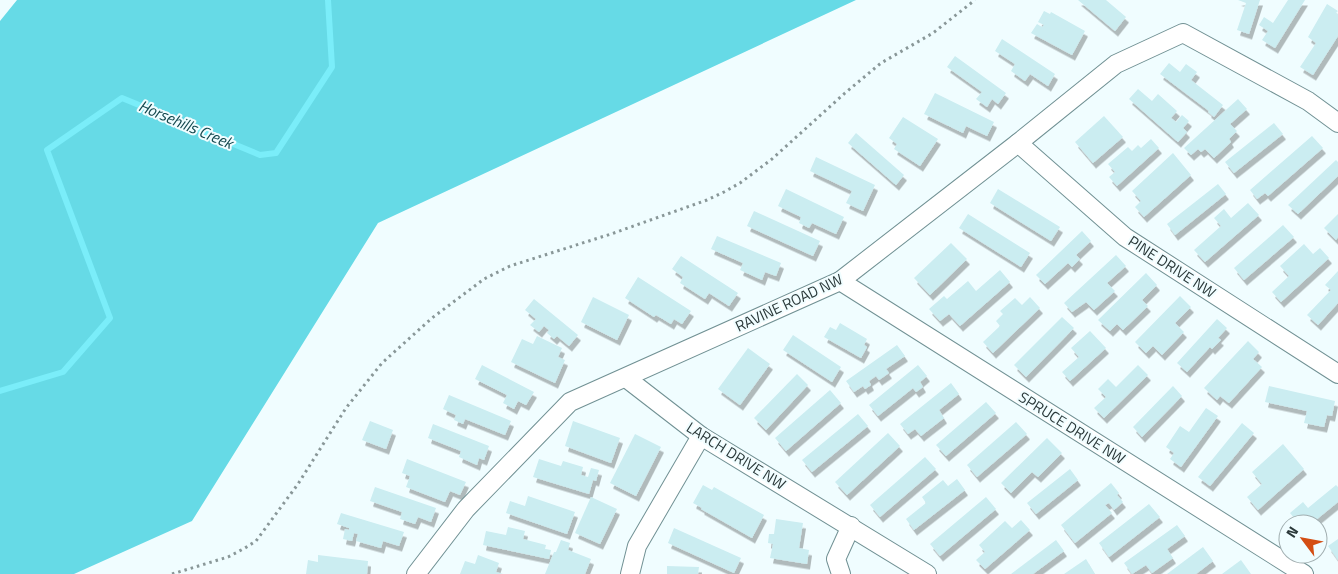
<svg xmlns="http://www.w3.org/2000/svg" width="1338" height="574" font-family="'Titillium Web',sans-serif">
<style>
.forest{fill:#66dae6}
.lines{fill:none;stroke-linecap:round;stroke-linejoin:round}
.stream{stroke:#7aedf9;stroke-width:6}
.building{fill:#cbedf1;filter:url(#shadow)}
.street-casing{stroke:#719194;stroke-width:20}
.path{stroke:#899798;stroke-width:3;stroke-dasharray:2.5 4;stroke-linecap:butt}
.street{stroke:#fff;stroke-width:18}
.labels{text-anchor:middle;stroke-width:4;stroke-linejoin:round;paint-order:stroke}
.street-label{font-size:15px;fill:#2a3839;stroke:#f0fdff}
.water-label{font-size:16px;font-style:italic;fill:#11464c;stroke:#f0fdff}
</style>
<defs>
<filter id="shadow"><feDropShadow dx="3" dy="5.5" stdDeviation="0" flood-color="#0004"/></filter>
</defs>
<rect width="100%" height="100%" fill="#f0fdff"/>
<polygon class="forest" points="17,0 856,0 378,223 192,521 74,574 0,574 0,21"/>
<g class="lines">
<polyline class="stream" points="0,391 63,372 110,318 47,150 122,98 260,155 276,153 332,67 328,0"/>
</g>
<g class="building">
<polygon points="1078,0 1106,0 1126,17 1115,31"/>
<polygon points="1238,0 1260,0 1249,34 1237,30 1246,3"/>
<polygon points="1288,0 1305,0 1275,48 1262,40 1268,31 1259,25 1264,17 1273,23"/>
<polygon points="1327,4 1338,11 1336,13 1338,14 1338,36 1313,75 1300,67 1316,43 1308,37"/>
<polygon points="1044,11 1050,14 1051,12 1085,31 1072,55 1031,33 1037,24 1042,27 1044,25 1038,22"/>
<polygon points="1002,39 1055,74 1048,86 1030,74 1025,81 1011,71 1015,64 995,51"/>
<polygon points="955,56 1006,93 998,104 992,99 987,107 976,99 982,92 947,67"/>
<polygon points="1169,63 1180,72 1186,64 1197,72 1191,80 1223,105 1214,117 1208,112 1209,111 1160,74"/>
<polygon points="1138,89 1152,101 1158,94 1177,111 1171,118 1176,122 1182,115 1189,121 1183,128 1187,132 1178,142 1129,99"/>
<polygon points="935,93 994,122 987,136 966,126 963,133 924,114"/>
<polygon points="1238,99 1247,109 1230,124 1237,131 1229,139 1231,142 1214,158 1205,149 1201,152 1198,149 1191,155 1184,148"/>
<polygon points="1104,116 1123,137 1093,163 1075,142"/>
<polygon points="903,117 938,139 920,166 894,149 897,144 889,138"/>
<polygon points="1274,123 1283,134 1234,173 1225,162"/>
<polygon points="856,133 904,175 896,185 848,143"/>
<polygon points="1312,136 1323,148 1268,196 1265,193 1257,199 1250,190"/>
<polygon points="1151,139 1159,148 1117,186 1109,177 1115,172 1108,164 1128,147 1132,151 1138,145 1141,148"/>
<polygon points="1173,153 1191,175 1144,217 1135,207 1141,201 1132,191"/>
<polygon points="816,157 875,185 863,211 846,203 852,191 810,171"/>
<polygon points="1336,160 1338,162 1338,176 1298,214 1288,205"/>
<polygon points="1218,184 1226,194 1175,235 1167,224"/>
<polygon points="786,189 844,217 836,234 812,223 809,228 799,223 801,217 778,206"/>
<polygon points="998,189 1060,227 1051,241 990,203"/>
<polygon points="1248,203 1259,215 1205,262 1194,250 1221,226 1214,218 1224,209 1231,218"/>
<polygon points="754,211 820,241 813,256 747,226"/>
<polygon points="968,214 1030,253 1021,267 959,228"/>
<polygon points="1338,214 1338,237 1336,240 1324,228"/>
<polygon points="1283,225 1294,237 1244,280 1234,268"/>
<polygon points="1082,231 1091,241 1076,255 1080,259 1072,267 1068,263 1045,284 1036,275"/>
<polygon points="717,236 781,263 776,276 765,272 762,280 740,270 743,263 711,249"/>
<polygon points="951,243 967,259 930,295 914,278"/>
<polygon points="1304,244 1313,254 1320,248 1329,258 1281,302 1272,292 1289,276 1280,266"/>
<polygon points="1116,255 1126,266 1107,283 1115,291 1094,310 1086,302 1072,312 1064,303"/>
<polygon points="681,256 738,293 729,306 709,293 705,299 680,283 683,277 672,269"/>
<polygon points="1000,270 1010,282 960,326 949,314 940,321 929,309 944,296 947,299 968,281 976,291"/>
<polygon points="1338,271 1338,303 1318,325 1307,315 1331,290 1325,285"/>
<polygon points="1146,273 1157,285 1142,300 1148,306 1123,330 1117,324 1110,331 1098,320"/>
<polygon points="638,277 691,311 682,324 674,319 671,324 656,315 654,317 625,298"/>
<polygon points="1180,296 1191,307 1175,323 1184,332 1162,355 1153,346 1146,353 1135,342"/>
<polygon points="593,297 629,315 617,340 581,322"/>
<polygon points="1030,297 1040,308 993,353 983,342 1000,326 996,321 1003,314 1000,311 1015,298 1022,305"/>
<polygon points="534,299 578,335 569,346 557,336 554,339 547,333 549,330 544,326 539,332 530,325 536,319 525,310"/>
<polygon points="1062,317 1074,328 1026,377 1014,365"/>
<polygon points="1217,319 1227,328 1218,338 1221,340 1212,349 1210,347 1187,372 1177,363"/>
<polygon points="840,323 867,339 864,345 867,347 861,358 824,337 830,327 836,330"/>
<polygon points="1090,331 1106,348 1070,381 1062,372 1079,357 1071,348"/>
<polygon points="793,335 841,367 832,382 783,350"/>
<polygon points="537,336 562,348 558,357 565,360 555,383 511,362 522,339 533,344"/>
<polygon points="1248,341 1259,352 1253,359 1262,367 1229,403 1220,396 1217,400 1204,388"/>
<polygon points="897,345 905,356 886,369 889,373 879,380 876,376 869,381 871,385 865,389 863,386 854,392 846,381"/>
<polygon points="748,348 770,364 740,405 718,389"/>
<polygon points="482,365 534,392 526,405 518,401 514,409 503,403 507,395 475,379"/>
<polygon points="918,365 927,376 920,382 923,387 916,392 913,388 878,416 869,405"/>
<polygon points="1138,365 1148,375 1104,418 1094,408 1106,397 1098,389 1108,379 1116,387"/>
<polygon points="797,374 808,385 766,430 754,418"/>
<polygon points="951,383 959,394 939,410 944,418 921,436 915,429 908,434 900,424"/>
<polygon points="1173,386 1182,396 1142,437 1133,427"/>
<polygon points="1269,386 1335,401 1332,416 1327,415 1324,427 1304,423 1307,411 1265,402"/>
<polygon points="830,390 841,403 786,451 775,438"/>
<polygon points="449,395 511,421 505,435 465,419 463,424 454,420 456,415 443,409"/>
<polygon points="986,402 996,413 946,456 936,445"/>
<polygon points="1206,408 1218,416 1181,467 1170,459 1174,453 1166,447 1180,426 1189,432"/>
<polygon points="858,414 868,426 812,472 802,460"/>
<polygon points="370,421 393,430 386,449 362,440"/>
<polygon points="573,421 620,438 611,463 565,446"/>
<polygon points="1016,422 1027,434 977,477 967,465"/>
<polygon points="1242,423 1254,433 1210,486 1198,477"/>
<polygon points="433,424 489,446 484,460 479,458 477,465 459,457 461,451 428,438"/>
<polygon points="888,433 900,446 847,495 835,482"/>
<polygon points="635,434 661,447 636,496 610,483"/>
<polygon points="1047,438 1062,453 1038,477 1032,472 1011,493 1001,483"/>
<polygon points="1283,444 1304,469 1258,510 1247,497 1262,484 1252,472"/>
<polygon points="925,457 936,469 880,517 870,505"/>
<polygon points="407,459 466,482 460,495 450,491 445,502 406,487 410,476 402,473"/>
<polygon points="539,459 561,466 563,461 583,467 581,475 588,477 591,468 599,470 596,481 593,480 589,494 533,477"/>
<polygon points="1070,469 1078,480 1036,514 1027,503"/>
<polygon points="957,479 965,490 914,530 906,519 926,503 922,497 943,480 948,486"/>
<polygon points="1111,483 1119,493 1117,495 1123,502 1114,510 1109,503 1105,505 1112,513 1075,543 1061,525"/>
<polygon points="703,485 712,490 714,487 764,515 752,538 701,509 702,508 693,503"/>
<polygon points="1336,485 1338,487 1338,502 1311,524 1291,524 1290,523 1295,519 1290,513 1303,502 1308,508"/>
<polygon points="375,487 436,508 431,522 418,517 415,524 400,519 402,512 370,501"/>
<polygon points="528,496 575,512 567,534 506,513 510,501 525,506"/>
<polygon points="591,497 617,509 600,544 575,533"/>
<polygon points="986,497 996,509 940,556 930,544"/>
<polygon points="1149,504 1160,517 1109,557 1099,543"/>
<polygon points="341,513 404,532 399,546 383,541 381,548 356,541 358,534 354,533 352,541 343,539 345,529 349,530 349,528 337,524"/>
<polygon points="776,519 803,523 799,548 809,550 807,564 770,558 773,544 768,543 769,534 774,534"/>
<polygon points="1021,520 1030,530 985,569 976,560 985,552 979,545 1005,521 1012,528"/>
<polygon points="1177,525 1185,536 1167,549 1173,558 1152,573 1146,565 1132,574 1124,563"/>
<polygon points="508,527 525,531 523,539 546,545 545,549 551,550 549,559 483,545 486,531 506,535"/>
<polygon points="674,528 741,558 734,573 668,543"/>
<polygon points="1338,539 1338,560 1328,546"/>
<polygon points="561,540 570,543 568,550 591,559 585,574 545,574 554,552 556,552"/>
<polygon points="1056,540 1064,551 1033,574 1011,574"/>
<polygon points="1203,547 1213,561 1196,574 1167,574"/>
<polygon points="318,555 368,561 367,574 306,574 308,560 318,562"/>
<polygon points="478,555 499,563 496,572 503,574 460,574 465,561 475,564"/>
<polygon points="1086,559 1095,574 1064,574"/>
<polygon points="1241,560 1251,574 1222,574"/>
<polygon points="667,566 699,567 698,574 667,574"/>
</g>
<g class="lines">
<defs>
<g id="street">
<polyline points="1018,143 1125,237 1338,374"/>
<polyline points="840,281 1304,574"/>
<polyline points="626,378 701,436 927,574"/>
<polyline points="416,574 466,509 570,402 840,281 1018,143 1116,64 1183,33 1308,101 1338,123"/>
<polyline points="630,574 637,546 701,436"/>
<polyline points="841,574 836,559 851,526"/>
</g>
</defs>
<use href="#street" class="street-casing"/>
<polyline class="path" points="172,574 228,557 245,548 256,541 298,484 346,408 382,363 432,318 484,279 510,266 611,234 707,200 724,192 740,183 772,159 845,93 881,63 933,33 975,0"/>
<use href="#street" class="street"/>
</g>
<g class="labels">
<g class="street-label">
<text transform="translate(1172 267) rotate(33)" y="5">PINE DRIVE NW</text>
<text transform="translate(789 303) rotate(-25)" y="5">RAVINE ROAD NW</text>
<text transform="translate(1072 428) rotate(32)" y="5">SPRUCE DRIVE NW</text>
<text transform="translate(736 456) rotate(32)" y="5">LARCH DRIVE NW</text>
</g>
<g class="water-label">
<text transform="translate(186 124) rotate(23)" y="6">Horsehills Creek</text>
</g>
</g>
<g transform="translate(1303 539) rotate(302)"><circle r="24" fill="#f0fdff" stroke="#a1aeb0"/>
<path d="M0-4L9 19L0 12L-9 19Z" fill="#d44e13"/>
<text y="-8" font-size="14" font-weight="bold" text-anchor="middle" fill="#2a3839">N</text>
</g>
</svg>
